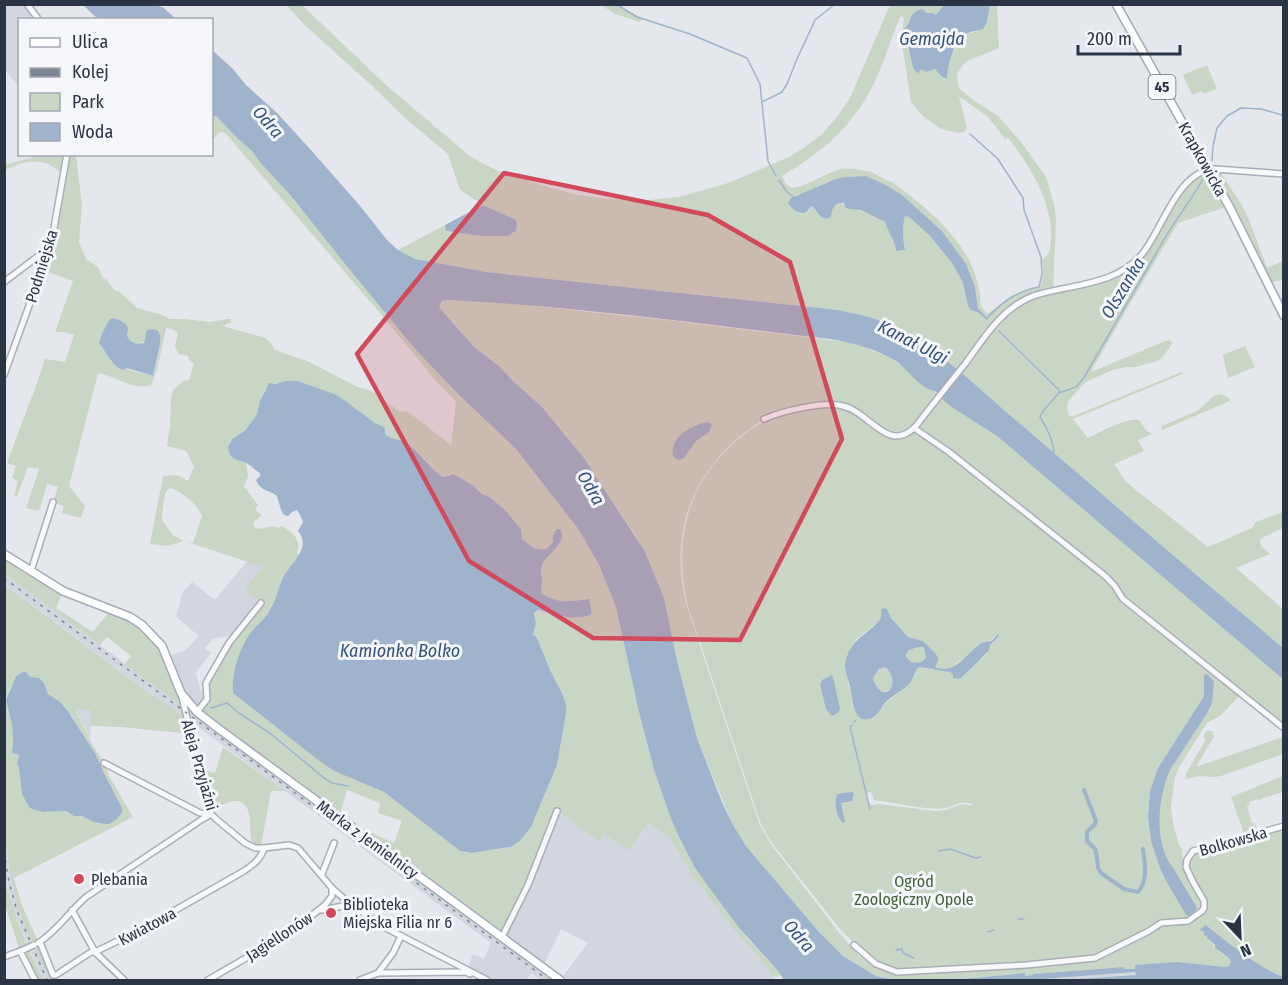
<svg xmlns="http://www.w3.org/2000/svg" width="1288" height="985" font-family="'Fira Sans Condensed',sans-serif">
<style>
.built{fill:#d2d6de}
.green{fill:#c9d6c5;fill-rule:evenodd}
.water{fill:#9fb4cc;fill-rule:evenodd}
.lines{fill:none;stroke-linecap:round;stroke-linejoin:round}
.stream{stroke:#9fb4cc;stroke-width:1.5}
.canal{stroke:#9fb4cc;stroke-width:4}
.minor-casing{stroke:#a9aeb7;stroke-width:8}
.major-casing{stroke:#a3abb8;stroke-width:10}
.minor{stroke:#f7f8fa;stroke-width:5}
.major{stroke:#fff;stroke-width:7}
.rail{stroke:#7d8696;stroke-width:1.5;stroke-dasharray:3 6;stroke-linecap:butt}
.minor-bridge-casing{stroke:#a9aeb7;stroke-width:8;stroke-linecap:butt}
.minor-bridge{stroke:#f7f8fa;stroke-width:5}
.marked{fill:#d1495b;fill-opacity:0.2;stroke:#d1495b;stroke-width:4.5;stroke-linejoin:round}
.poi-dot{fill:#d1495b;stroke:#f4f6f9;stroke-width:2}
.labels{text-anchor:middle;stroke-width:6;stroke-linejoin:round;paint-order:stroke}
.shield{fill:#f4f6f9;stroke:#676e7b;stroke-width:1.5}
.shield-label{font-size:15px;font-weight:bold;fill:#2b3445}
.street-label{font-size:16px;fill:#2b3445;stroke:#f4f6f9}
.poi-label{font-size:16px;fill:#2b3445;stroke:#f4f6f9;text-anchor:start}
.park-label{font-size:16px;fill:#3f6138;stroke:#f4f6f9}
.water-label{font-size:18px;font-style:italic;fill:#34527a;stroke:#f4f6f9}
</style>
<rect width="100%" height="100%" fill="#e4e7ec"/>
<g class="built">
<polygon points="4,5 27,5 39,19 20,20 19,88 7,72 5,71"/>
<polygon points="247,561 264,567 261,603 232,639 229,636 213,639 205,648 211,653 196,672 200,689 207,699 197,712 190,705 167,657 186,650 199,636 176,617 182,593 192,582 215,600"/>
<polygon points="5,574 380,854 552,980 541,980 531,973 527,980 487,980 467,970 473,954 484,959 491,943 190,721 167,706 5,584"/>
<polygon points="75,708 92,710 90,738"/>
<polygon points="561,813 599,842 603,834 639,838 648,823 669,837 692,876 710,897 732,928 767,967 775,980 560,980 588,943 561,929 544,965 524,950 525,946 521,945 518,946 508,938 557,817"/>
<polygon points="4,828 8,864 15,897 22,917 50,980 43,980 13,910 5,875"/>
<polygon points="1136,972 1136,975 1064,980 1030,980"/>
</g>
<g class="green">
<path d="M286,5h16l84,80 85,72 27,14 57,18 23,6 31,4 31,2 39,-4 49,-14 61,-26 19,-12 14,-11 15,-17 13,-19 40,-93h54l-8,10 -11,-3 -16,8 -4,17 8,31 6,5 2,-5 6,4 8,-3 12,8 5,-24 14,-19 13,-3 8,-9 3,-17h7l2,43 -32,13 -5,5 -5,8 2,13 2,3 11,9 26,17 23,26 25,35 8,27 2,16 -3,71 52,-12 33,-20 43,-69 27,-21 12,2 24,38 5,11 18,48 16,-7v19l-15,3 -39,-77 -51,17 -50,84 -37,65 77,-32 3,1 1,3 -10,14 -5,3 -21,6h-9l-15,3 -26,12 -17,18 -2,5 1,8 3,4 111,-45 1,1 -3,2 -107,44 15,19c13,-6 37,-20 51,-18l7,10 6,4 -14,6 6,11 -30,13 12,18 82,65 44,-19 4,-6 27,-10v16l-21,10 -2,2 1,6 9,8 -34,14 47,41v39c-55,-47 -111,-93 -166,-141 -31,-27 -62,-53 -93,-80 -46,-38 -89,-85 -146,-107 -13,-5 -26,-7 -40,-10l-352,-38 -64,-10 -13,-5 -11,-7 47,-25 2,7 24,2 7,2h30l6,-3 3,-5 -1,-8 -33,-15 -23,-15 -12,-36 -44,-37 -33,-32 -65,-59zM901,16l3,2 -3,19 10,65 13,15 17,12 18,4 6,-1 2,-4 -8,-32 28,20 18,23 3,-1c19,24 37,52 42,83 2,9 1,19 0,28l-1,4 -7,7 1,13 -2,12 -30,11 -23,18c-11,-10 -6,-14 -9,-25 -2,-9 -5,-19 -9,-27 -17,-33 -48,-58 -78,-80 -9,-2 -16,-10 -26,-11 -9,-2 -21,-4 -29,-1 -15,5 -29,16 -45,18l-6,-4 -4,-8c44,-26 77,-55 97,-104 8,-18 13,-38 22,-56zM866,176l16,7 19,11 41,37 18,25 15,31 3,21 10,11h-1l-8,-6 -8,-3 -3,-4 -5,-23 -11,-20 -22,-27 -21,-19 -3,-1 -2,2 -1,19 2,13 -9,1c-2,-10 -7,-19 -11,-29 -12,-6 -23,-14 -36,-13 -5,-4 -6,-8 -13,-5l-5,8 -10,5 -9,-11 -2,1 -1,4 -9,3 -10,-8 6,-11 9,-2 31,-14 8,-2z"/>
<polygon points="601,5 621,5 622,8 642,18 640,22 615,14"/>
<polygon points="1207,65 1217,89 1204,94 1202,91 1192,95 1183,75"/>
<path d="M212,116h4l22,23 14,12 7,10 19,20 137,168 42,44 59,56 63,81 20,35 17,42 22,101 16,62 17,49 8,18 16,31 18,25 34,45 31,33 3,3 -3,3 -6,-1 -5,-9 -35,-39 -22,-30 -18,-22 -23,-39 -21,-14 -19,28 -25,-17 -5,8 -38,-29 -4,4 -50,124 53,39h-8l-172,-126 -255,-190 6,-8 -24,-19 -7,8 -95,-71v-20l58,37 -7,17 37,24 18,-22 19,7 27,23 16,36 24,35 10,-12 -1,-16 23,-40 32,-40 -16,-14 18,-22 -79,-26 -16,5 -18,-2 13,-68 15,-1 10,6 6,-14 -8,-16 -19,-5 3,-20 1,-28 2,-8 10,-9 6,-1 5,-16 -5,-4 -1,-4 -9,-2 -4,-7 3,-14 -6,-4 -6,-1 -9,42 -6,15c-20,6 -34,-9 -53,-12l-29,113 16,20 -4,12 -19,-5 2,-7 -11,-4 5,-15 -11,-3 -8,27 -13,-3 13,-39 -11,-2 -11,29h-3l4,-15 -6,-3 4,-12 -9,-3 25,-67 1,-1 12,-36 20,3 9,-27 -11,-3h-8l18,-51 -31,-11 9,-25 12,-70c-19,-19 -35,-15 -58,-5v-5l35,-10h36l6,50 -3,37 7,17 12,8 5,11 4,2 7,10 5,1 18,17 22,6 11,5h15l25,3 17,-3h4v3l-8,4 42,12 5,4 5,8 32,11 51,26 14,4 28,21 7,-1 44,34 5,-43 -20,-21 -51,-62 -159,-185 -4,-2h-2l-6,6 -2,-1zM117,319c8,5 11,7 10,17 10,15 20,4 32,-4 4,10 -2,33 -6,44l-17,-4 -24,-9 -13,-20zM298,381l42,16 29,22 15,9 1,1v5c6,6 14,4 21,9 13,9 24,22 35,33l3,1 6,-3 21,10 11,10 9,4 15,13 15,18 1,10c8,6 13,12 24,10l7,-8v-5l6,9 -9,8 -9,13v27c19,12 27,8 48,6l3,14c-11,9 -41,2 -54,-3l-4,3 2,10 -3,11 4,4 13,32 12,23 4,11v10l-9,51 -26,62 -12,15 -9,5 -10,2 -33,4 -7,-2 -76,-59 -50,-21 -16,-11 -81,-64 17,-66 9,-9 8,-11 13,-33 15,-22 -2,-3c5,-12 -5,-20 -15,-26l-4,2 -5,-2 -15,3 -4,-2 -1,-4 9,-8 -7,-5 3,-5 -14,-19 4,-10 -2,-13 -9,-3 -7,-4 -2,-10c4,-12 11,-9 18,-16 4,-5 8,-12 11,-17 6,-11 3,-23 15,-30l4,1zM171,488c14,6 24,14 31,28l-9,27 -9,-2 -10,-5 -11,-14 -1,-7 3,-21 3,-5zM347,790l33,13 -2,10 24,8 -8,22 -23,-10 -2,5 -30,-21z"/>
<path d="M447,300l50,2 169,18 181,22 14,4 27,11 19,13 19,18h4l23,20 44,28 286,243v45l-160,-128 -6,-2 6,9 116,93 -18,19 -14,8 -28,44 -4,10 -4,30 2,16 6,22 4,5 -1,5 3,8 9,-10 6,-2 83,-22v148c-30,-13 -52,-31 -77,-52l-7,5h4l5,6v3l11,13 10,6 2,4 -2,4 -5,1 -89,-1v3h-11l-1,-2 -90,7v1l-8,1 -1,-3 -73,7h-57l-18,-4 -33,-20 -24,-24 -73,-86 -14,-23 -35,-85 -19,-73 -14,-67 -28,-62 -52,-78 -42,-51 -30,-27 -13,-14 -25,-19 -35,-40 3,-6zM793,406l1,5c-25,5 -44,17 -63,35 -46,42 -57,101 -43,160l73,218 10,18 69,87 31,31 26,11 162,-9 -161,12 -7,-1 -18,-7 -14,-10 -22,-26 -67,-87 -10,-18 -74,-221c-20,-82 14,-147 85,-190v-3zM881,610l9,7 18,20 15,4 12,24 -1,5 -15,-3 -2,1c-3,6 -5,12 -10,17 -8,9 -19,14 -26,24l-28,-2c-3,-22 -15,-48 3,-67 8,-8 18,-13 25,-22zM997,634l2,2 -9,9 -6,12 -23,21 -6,1 -2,-4 -5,-4c15,-15 35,-22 49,-37zM1204,675l8,28 -4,9 -38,58c-10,22 -15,62 -5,85 4,10 12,19 17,29l-17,-5 -14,-38 -3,-24 2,-26 8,-23 46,-72zM871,792l3,8c18,2 54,11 71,8 10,-2 16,-8 27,-4v2l-9,-2 -17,6 -11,1 -56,-7 -4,1 -7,-1 -3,-11z"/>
<polygon points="1245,346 1255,367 1228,378 1223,355"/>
<polygon points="1221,394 1229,398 1230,401 1162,430 1161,428 1162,426 1197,411 1215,395"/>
<path d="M4,584l141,106 42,29 4,15 -70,-7 -30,-1v-16l-16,-1 16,33 13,21 5,13 24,41 -119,61 7,25 34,77h-5c-11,-24 -24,-48 -32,-73 -8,-26 -11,-53 -14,-79zM26,672l4,5 14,6 4,11 16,12 8,10 23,37 8,18 19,37 -13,16h-10l-17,-8 -10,-1 -6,-4 -23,1 -14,-5 -7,-13 -3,-26 -2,-4 2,-9 -7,-2 1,-13 -1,-15 -6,-27 10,-22z"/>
<path d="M920,647h2l4,10c-2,6 -9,6 -15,5l-5,-5v-3l3,-4z"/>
<path d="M885,667c10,9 12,25 -5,25l-7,-12c1,-6 6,-12 12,-13z"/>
<polygon points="1206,731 1212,731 1214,736 1196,767 1283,737 1283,754 1221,776 1214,777 1200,776 1185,779 1187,772 1205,741 1204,734"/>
<path d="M223,747l62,44h-14l-10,54 -6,-1 -3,-3c-4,-13 3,-42 -19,-40 -6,1 -13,5 -19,7l-3,-3 -9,-35 13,3z"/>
<polygon points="1283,776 1283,792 1260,799 1259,802 1258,799 1249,802 1250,805 1247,806 1252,823 1255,823 1257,830 1244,834 1231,797"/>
<path d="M4,875c8,37 23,71 39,105h-8l-15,-29 -15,-46z"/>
</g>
<g class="water">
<polygon points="83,5 157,5 164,8 176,19 98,19"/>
<path d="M944,5h46l-3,17 -4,7c-5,2 -10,2 -15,4 -15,7 -19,30 -21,45 -5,1 -8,-5 -12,-9l-8,3 -6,-3 -2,4 -3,-1 -3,-4 -9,-39c9,-7 2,-15 18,-20l5,4h6l3,2z"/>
<path d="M212,50l20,18 14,17 31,28 33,36 51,58 26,33 11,10 17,9 71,13 352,38c14,3 27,5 40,10 57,22 100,69 146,107 31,27 62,53 93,80 55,48 111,94 166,141v31l-286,-243 -44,-28 -17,-14 1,-2c-4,-1 -9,-3 -12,-5 -8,-4 -19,-19 -28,-25 -20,-13 -44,-19 -67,-23 -127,-15 -255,-33 -383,-39l-5,1 -3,6 35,40 25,19 13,14 30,27 42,51 60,92 20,48 14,67 19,73 25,64 10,21 14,23 73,86 24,24 33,20 18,4h-110l-6,-9 -38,-42 -27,-36 -18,-25 -16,-31 -8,-18 -17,-49 -16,-62 -22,-101 -17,-42 -20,-35 -63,-81 -59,-56 -42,-44 -65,-79 -60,-75 -31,-34 -7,-10 -14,-12 -22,-23h-4z"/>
<path d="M866,176l16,7 19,11 41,37 24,33 9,23 3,21 10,11 -1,1 -8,-7 -8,-3 -3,-4 -5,-23 -11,-20 -22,-27 -21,-19 -3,-1 -2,2 -1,19 2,13 -9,1c-1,-10 -8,-19 -11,-29l-24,-12 -12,-1 -3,-1 -2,-5c-9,-2 -12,6 -13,13l-4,3 -6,-2 -9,-11 -2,1c-5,12 -17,4 -22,-4l3,-5 45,-19 8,-2z"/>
<polygon points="483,205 516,220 517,224 516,231 508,236 482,236 446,231 445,225"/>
<path d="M113,318c5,1 14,5 15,10 0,3 -1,5 -1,8 4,7 9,9 17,7l3,-13c19,-5 13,15 11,25 -2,7 -3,14 -5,21l-26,-8 -4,2c-12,-4 -16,-17 -24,-27l3,-9 7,-14z"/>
<path d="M286,381h12l36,13 6,3 35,26 9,4 1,2v5c6,6 14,4 21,9 13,9 23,23 35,33l3,1 9,-3 18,10 11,10 9,4 15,13 15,18 1,10c8,6 13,12 24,10l7,-7v-6l4,-7h3c9,16 -17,25 -19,40 -1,3 1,6 1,9 0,5 -1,10 -1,15 19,12 28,8 48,6l3,14c-11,10 -41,1 -54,-3l-4,3 2,10 -3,11 4,4 13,32 12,23 4,11v10l-9,51 -26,62 -12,15 -9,5 -39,6 -11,-2 -76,-59 -50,-21 -16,-11 -85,-67c-2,-17 6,-43 16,-58 6,-9 16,-15 21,-25 7,-11 8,-23 14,-34 5,-9 15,-18 18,-28 2,-7 0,-12 -4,-17l5,-9 -3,-7 -3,-5 -5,2 -4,4 -4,-1 -3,-5 -4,-14c-9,-7 -16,-4 -21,-16l4,-4v-3c-5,-3 -7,-6 -12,-9 -11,-6 -19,-2 -20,-18l5,-8 12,-7 12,-17 3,-13 9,-18 7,1z"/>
<path d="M706,422l4,1 2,2 -3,7 -13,9 -12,17 -6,2 -5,-4c-3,-20 17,-29 33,-34z"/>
<path d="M883,608l4,1 4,9 17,19 15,4 11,11 4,5v4l-3,6c20,9 32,-15 47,-24 3,-1 6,-1 9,-2 3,-2 4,-5 7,-7l1,2 -9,9 -1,5 -10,11 -18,17 -3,1 -5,-1v-3l-3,-3 -31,-5c-5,4 -5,11 -9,16 -7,8 -18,12 -25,20 -5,6 -8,14 -16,16 -16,4 -17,-22 -19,-32 -2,-8 -5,-15 -5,-23 1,-4 2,-9 4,-13 7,-14 23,-20 32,-33v-8zM919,647h4l3,10c-2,6 -9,6 -15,5l-5,-5v-3l3,-4zM885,667c19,17 -3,41 -12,11l6,-9z"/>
<polygon points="23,672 26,672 30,677 39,678 44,683 48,694 60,702 68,711 95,753 103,771 122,808 122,812 117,819 109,824 103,824 94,822 82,816 74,816 66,811 43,812 32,809 29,807 22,794 19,768 17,764 19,755 12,753 13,740 12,725 6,700 16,676"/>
<path d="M1207,674l7,7 -2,22 -4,9 -38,58c-12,27 -17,75 4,99l23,39 -7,8 -4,-1 -21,-36 -5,-11 -9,-27 -3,-24 2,-26 8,-23 46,-72v-21z"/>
<polygon points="832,675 834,681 840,709 839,712 832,716 826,709 820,685 822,680"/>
<path d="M851,792l3,1 -2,8 -11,2 4,19 -2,1c-7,-6 -9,-20 -6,-29z"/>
<path d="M1206,925c26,21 47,39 77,52v3h-219l72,-5 -1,-3 -105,8h-79l74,-7v3l8,-1v-1l90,-7 1,2h11v-4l42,-3 47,5 5,-1 2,-4 -2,-4 -14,-10v-3l-8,-7v-3l-2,1 -2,-2 2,-1 -2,-2 -4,-1z"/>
</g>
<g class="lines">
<g class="stream">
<polyline points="616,4 637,17 690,34 747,58 760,84 768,161 776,176"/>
<polyline points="762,102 782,92 787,84 797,59 815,20 835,4"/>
<path d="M970,134l28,25 25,39 1,12 17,47 1,17 -3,13c-22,4 -37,15 -52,31"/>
<polyline points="1212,161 1213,146 1217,128 1227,116 1241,108 1261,109 1282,115 1284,117"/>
<polyline points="779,180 787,192 793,197"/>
<polyline points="999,331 1059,390 1059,392"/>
<path d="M1051,402l8,-9 17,-6 7,-8 74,-127c13,-26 33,-49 47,-75"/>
<path d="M1050,403l-7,8 -3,6c7,11 13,22 14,35"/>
<polyline points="211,708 227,703 239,713 271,734 324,778 332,783 348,786"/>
<polyline points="854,722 856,720"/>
<polyline points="852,725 850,727 870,809"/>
<polyline points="938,851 950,849 976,858 980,857"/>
<polyline points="1018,919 1024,919"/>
<polyline points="988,932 994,930"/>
<polyline points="896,950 902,949 903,953 914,958"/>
</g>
<path class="canal" d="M1084,790l12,31 -1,3 -8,8v9l8,8 2,8 1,11 3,5 23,16 14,3c10,-11 7,-29 5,-43"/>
<defs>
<g id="minor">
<polyline points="27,4 39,20"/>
<polyline points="4,282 37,257 42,254 48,254"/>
<polyline points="4,375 51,245 67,154"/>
<path d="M764,419c18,-8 60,-18 79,-13 27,6 45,49 73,20 16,-21 32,-41 49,-62 19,-26 37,-56 68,-68 37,-12 84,-10 110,-43 20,-25 35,-83 72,-84l69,5"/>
<polyline points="914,428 949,452 1104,575 1114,585 1123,599 1284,728"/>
<polyline points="31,571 53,502"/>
<polyline points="182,697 206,798 211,814 216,819 245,843 255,848 264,848 289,845 298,848 332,888 349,903 380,925 487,980"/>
<polyline points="197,712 207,699 206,683 229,643 261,603"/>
<polyline points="104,763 200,813 210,814"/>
<polyline points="322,874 334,843"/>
<polyline points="72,910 95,952 124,980"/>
<polyline points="322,910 343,906 349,903"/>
<polyline points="502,937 528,885 557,811"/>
<path d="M40,942l13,33h3l35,-23h4l49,-24 100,-57c9,-6 17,-12 20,-23"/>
<path d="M38,943c19,-12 31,-31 48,-46l115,-77 10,-6"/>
<polyline points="854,945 876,964 897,972 1026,965 1095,958 1149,931 1161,923 1188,921 1202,911 1204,908 1204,901 1193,882 1186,867 1187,860 1193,851 1284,826"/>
<polyline points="20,951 35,980"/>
<polyline points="4,957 23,950"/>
<polyline points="378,973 393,953 401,936"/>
<polyline points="208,980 291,932 325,905 332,896 332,888"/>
<polyline points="360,980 378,973 466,972 470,974"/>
</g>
<g id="major">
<polyline points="1116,4 1229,206 1284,316"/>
<polyline points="4,554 63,591 130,617 142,625 162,646 181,693 197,712 219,729 560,980"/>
</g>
</defs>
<use href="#minor" class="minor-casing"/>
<use href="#major" class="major-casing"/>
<use href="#minor" class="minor"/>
<use href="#major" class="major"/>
<g class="rail">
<polyline points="4,578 548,980"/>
<polyline points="4,851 9,882 17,911 47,980"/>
</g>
<defs>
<polyline id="minor-bridge" points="25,949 34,945"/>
</defs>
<use href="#minor-bridge" class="minor-bridge-casing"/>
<use href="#minor-bridge" class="minor-bridge"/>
</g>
<path class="marked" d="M504,173l204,42 82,47 52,177 -102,201 -147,-2 -124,-77 -112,-207z"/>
<g class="poi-dot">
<circle cx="79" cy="879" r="6"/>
<circle cx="331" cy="913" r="6"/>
</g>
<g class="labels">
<rect class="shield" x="1148.5" y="75" width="27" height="24" rx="4.5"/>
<g class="shield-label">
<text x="1162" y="92">45</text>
</g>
<g class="street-label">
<text transform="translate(1203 159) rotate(61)" y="6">Krapkowicka</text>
<text transform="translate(41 266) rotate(-73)" y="6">Podmiejska</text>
<text transform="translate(200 765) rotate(74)" y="6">Aleja Przyjaźni</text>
<text transform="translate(368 839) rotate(36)" y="6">Marka z Jemielnicy</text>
<text transform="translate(1233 841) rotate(-16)" y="6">Bolkowska</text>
<text transform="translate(147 926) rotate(-28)" y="6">Kwiatowa</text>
<text transform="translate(279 936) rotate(-33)" y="6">Jagiellonów</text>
</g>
<g class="poi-label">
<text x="91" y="885">Plebania</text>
<text x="343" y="910">Biblioteka<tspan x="343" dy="18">Miejska Filia nr 6</tspan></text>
</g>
<g class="park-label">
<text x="914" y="887">Ogród<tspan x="914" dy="18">Zoologiczny Opole</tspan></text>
</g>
<g class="water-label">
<text x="932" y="45">Gemajda</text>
<text transform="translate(268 122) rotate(49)" y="6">Odra</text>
<text transform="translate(1123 288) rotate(-59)" y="6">Olszanka</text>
<text transform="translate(913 342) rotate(27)" y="6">Kanał Ulgi</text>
<text transform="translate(591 488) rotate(60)" y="6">Odra</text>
<text x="400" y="657">Kamionka Bolko</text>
<text transform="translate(799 936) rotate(49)" y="6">Odra</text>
</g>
</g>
<rect width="1288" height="985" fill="none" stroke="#2b3445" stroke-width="12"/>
<rect x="18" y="18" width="195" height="138" fill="#f4f6f9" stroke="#a4a8b1" stroke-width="1.5"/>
<rect x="30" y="38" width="30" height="9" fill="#ffffff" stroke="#a4a8b1" stroke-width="1.5"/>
<text x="72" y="48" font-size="18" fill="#2b3445">Ulica</text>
<rect x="30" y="68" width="30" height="9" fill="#7d8696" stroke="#a4a8b1" stroke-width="1.5"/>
<text x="72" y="78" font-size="18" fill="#2b3445">Kolej</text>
<rect x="30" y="93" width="30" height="18" fill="#c9d6c5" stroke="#a4a8b1" stroke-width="1.5"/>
<text x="72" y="108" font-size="18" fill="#2b3445">Park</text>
<rect x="30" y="123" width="30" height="18" fill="#9fb4cc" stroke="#a4a8b1" stroke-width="1.5"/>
<text x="72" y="138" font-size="18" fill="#2b3445">Woda</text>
<g transform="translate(1240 937) rotate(157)" stroke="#f4f6f9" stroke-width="4.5" paint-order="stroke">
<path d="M0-4.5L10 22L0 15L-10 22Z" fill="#2b3445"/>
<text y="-9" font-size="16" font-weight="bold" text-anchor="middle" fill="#2b3445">N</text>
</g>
<path d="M1078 45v9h102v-9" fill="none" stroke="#2b3445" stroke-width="3"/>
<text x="1087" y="45" font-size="18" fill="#2b3445" stroke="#f4f6f9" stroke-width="4.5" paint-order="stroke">200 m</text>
</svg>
